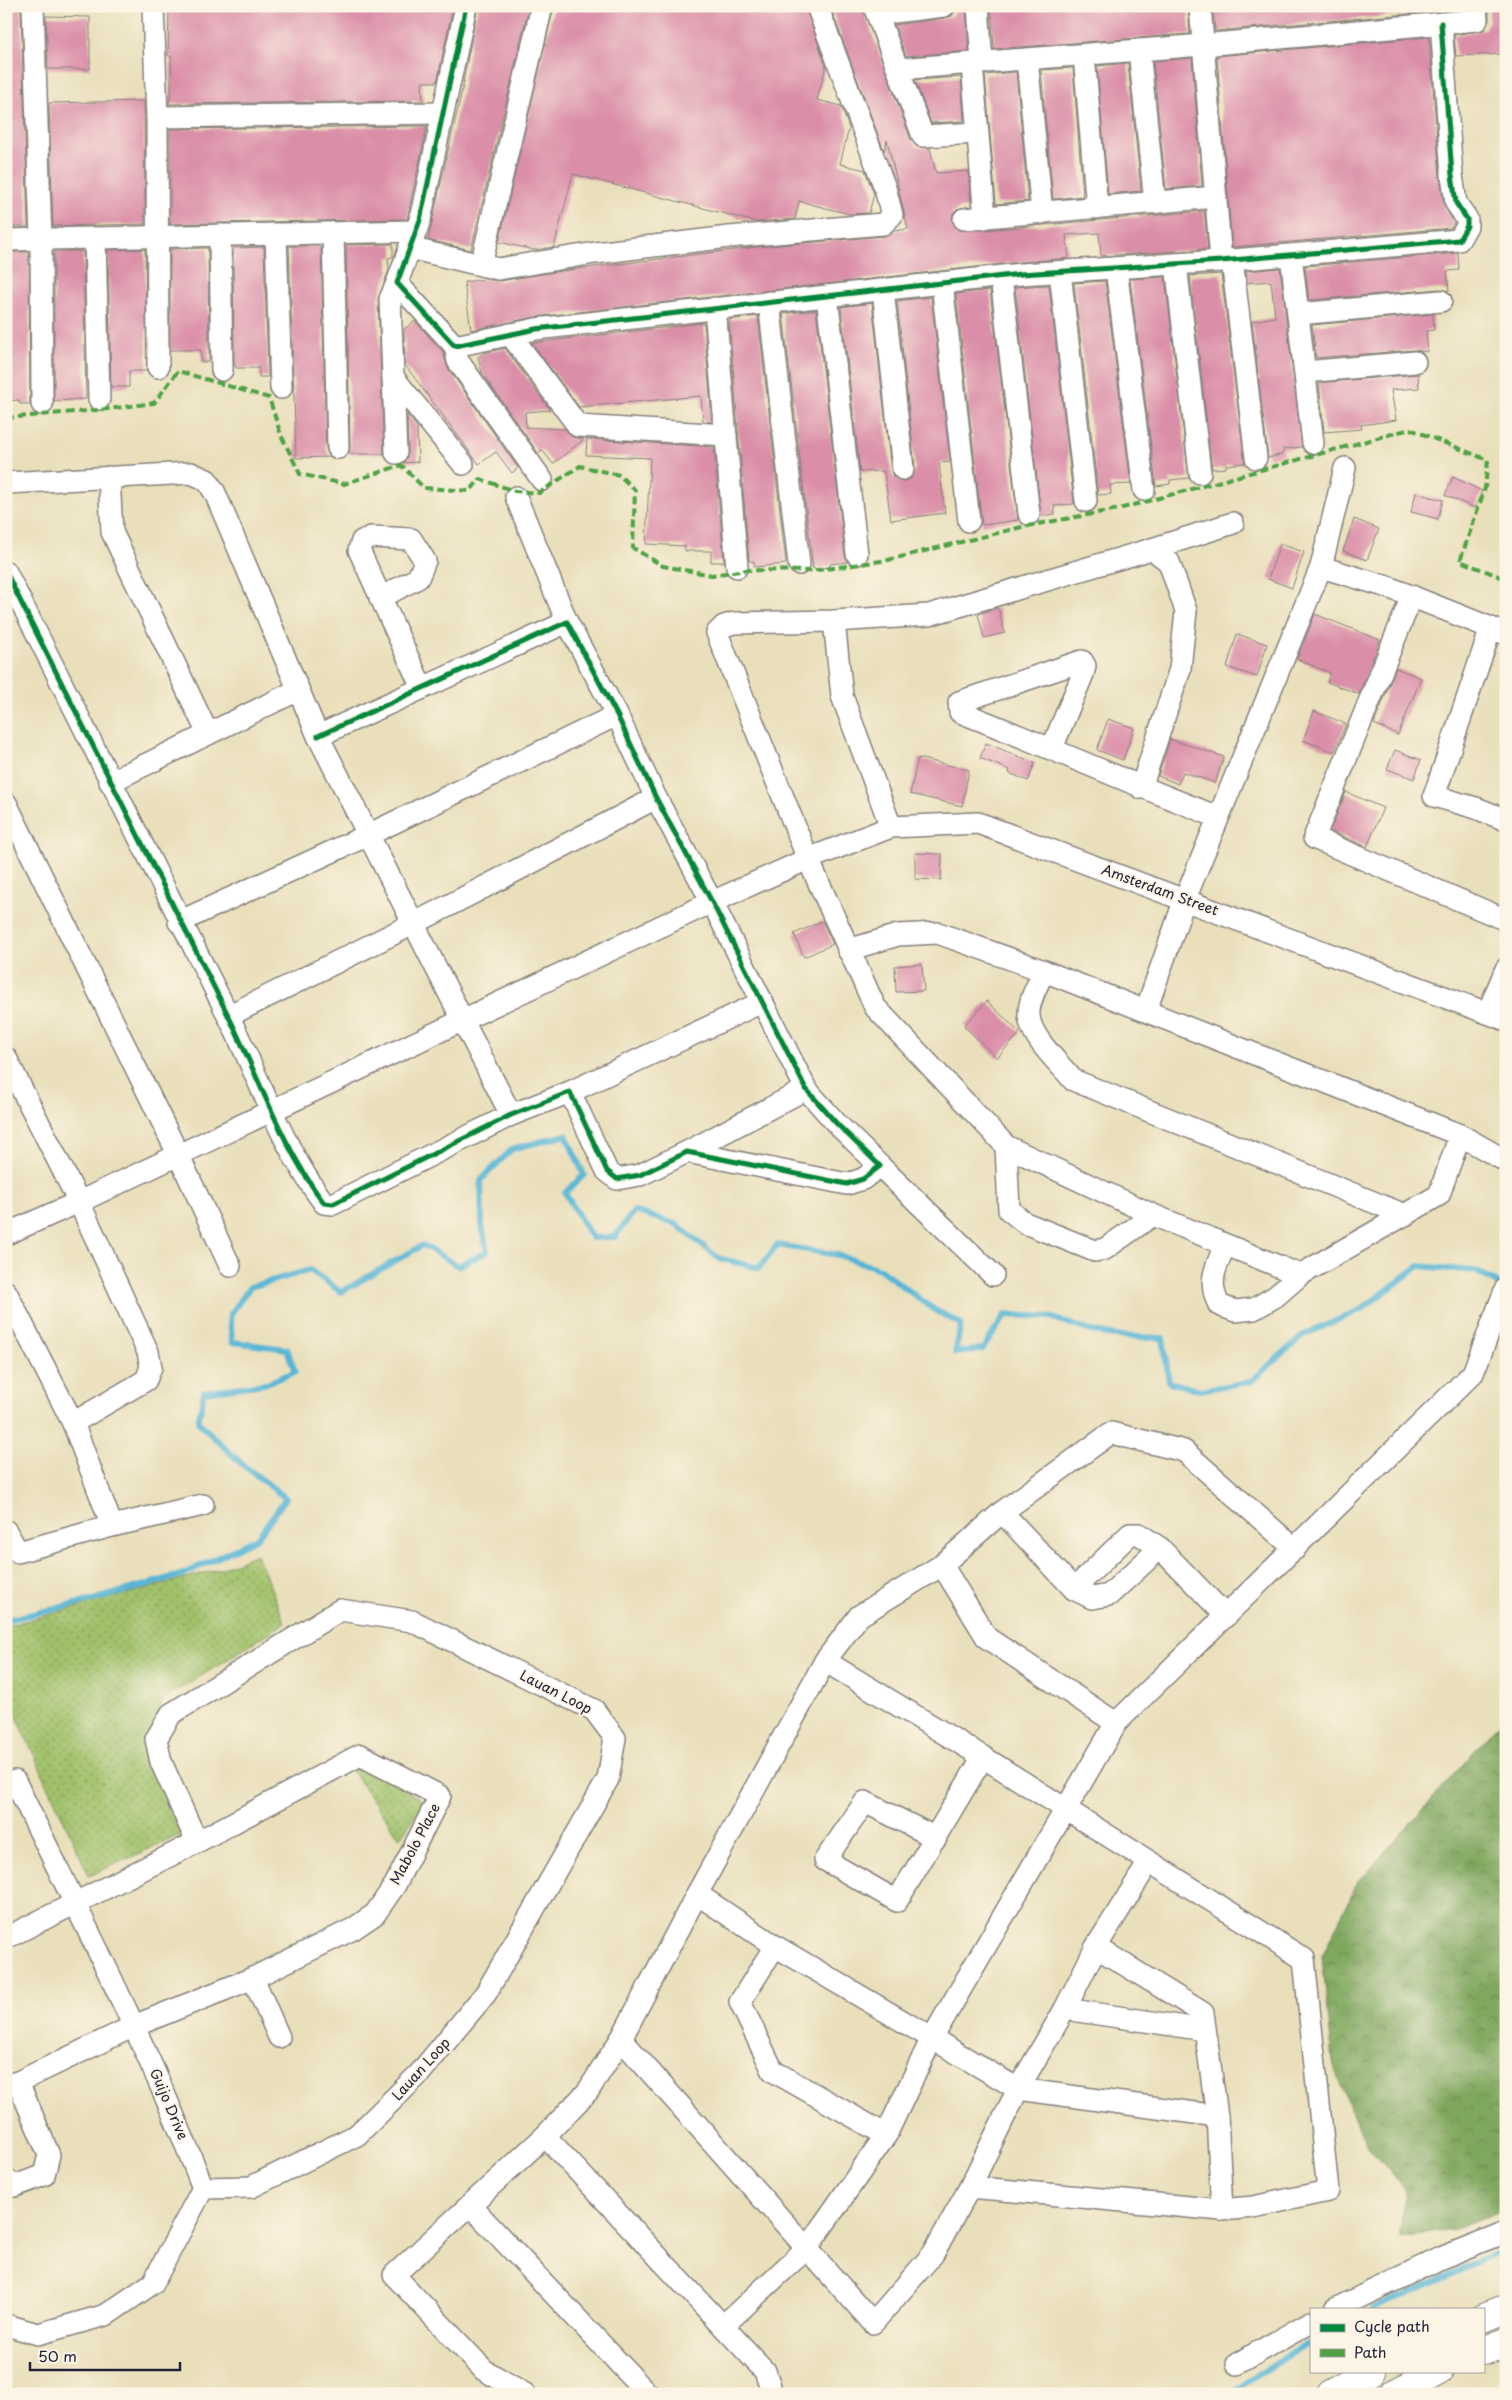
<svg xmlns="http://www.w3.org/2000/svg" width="1512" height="2400" font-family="'Playpen Sans',sans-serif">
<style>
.forest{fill:url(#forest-crowns);stroke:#51644c}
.park{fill:url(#park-dots);stroke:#617252}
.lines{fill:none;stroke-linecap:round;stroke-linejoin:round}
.stream{stroke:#56b5d5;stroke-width:6}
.building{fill:#da8ea8}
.minor-casing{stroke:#86807b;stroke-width:24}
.highway-casing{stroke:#86807b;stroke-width:30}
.minor{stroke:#fff;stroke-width:21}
.highway{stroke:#fff;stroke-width:28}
.quiet{stroke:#50a245;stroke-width:4;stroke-dasharray:8 4;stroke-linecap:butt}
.cycleway-casing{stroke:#fcf5e5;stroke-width:8}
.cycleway{stroke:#00873e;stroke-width:5}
.labels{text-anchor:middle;stroke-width:4;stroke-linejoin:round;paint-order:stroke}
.street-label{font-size:14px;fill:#22223b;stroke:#fcf5e5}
</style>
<defs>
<pattern id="forest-crowns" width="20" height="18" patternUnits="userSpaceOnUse" patternTransform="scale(1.25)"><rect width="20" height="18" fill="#80a75e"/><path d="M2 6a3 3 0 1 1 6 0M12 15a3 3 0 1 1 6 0" fill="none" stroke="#68884f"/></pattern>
<pattern id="park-dots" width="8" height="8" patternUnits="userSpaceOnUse" patternTransform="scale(1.25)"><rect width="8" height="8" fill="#a0c16a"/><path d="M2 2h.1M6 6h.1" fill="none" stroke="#829c58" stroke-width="1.8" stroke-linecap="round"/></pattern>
</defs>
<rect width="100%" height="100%" fill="#fcf5e5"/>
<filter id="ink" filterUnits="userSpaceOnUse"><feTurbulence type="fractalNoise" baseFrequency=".02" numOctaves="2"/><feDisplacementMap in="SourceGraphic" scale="10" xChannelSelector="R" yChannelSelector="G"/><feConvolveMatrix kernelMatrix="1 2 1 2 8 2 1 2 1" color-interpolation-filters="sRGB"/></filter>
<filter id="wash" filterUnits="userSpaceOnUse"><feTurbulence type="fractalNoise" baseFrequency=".0096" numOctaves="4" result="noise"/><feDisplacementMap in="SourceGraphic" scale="20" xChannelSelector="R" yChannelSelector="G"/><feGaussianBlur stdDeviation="1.12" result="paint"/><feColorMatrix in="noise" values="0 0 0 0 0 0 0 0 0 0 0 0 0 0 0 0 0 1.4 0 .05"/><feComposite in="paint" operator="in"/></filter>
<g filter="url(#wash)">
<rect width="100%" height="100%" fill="#e9dfbb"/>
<polygon class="forest" points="1506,1716 1506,2210 1453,2230 1399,2237 1406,2191 1368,2146 1334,2070 1322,1956 1358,1882"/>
<g class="park">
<polygon points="257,1554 285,1623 163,1700 149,1738 189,1831 89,1876 6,1693 6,1626 223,1568"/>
<polygon points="363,1764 425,1802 400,1838 352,1771"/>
</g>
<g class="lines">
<g class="stream">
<polyline points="6,1620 93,1600 184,1574 257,1538 286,1498 243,1465 198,1422 204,1392 264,1384 295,1372 287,1349 232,1342 230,1315 250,1287 310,1270 341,1292 423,1245 458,1266 487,1252 482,1225 481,1180 512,1149 566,1135 584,1175 565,1193 592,1238 615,1237 634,1211 676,1224 718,1258 759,1268 777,1245 838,1255 880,1269 933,1309 961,1324 955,1353 983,1349 1005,1315 1050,1317 1091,1331 1117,1336 1163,1338 1169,1382 1200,1390 1250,1382 1304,1335 1362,1309 1419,1266 1475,1271 1503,1286"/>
<polyline points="1373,2309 1506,2249"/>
<polyline points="1227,2394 1311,2342"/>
</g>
</g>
<g id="blocks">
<g class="building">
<polygon points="238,6 453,6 437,82 422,82 423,101 169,104 171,91 171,56 168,56 169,8"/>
<polygon points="478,6 529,6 471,250 428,240 464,81 463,82"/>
<polygon points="554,6 805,6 826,66 817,100 841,106 849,128 840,164 865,170 874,194 869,213 849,214 799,201 795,219 756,222 573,174 554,247 534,250 499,242"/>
<polygon points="830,6 862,6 911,140 917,147 930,148 936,173 968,171 971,206 957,209 953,213 952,221 958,230 986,230 1204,211 1208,249 1101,256 1099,233 1066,235 1069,258 1020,262 535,317 471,330 464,282 485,279 500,281 561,271 757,247 884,236 894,231 908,229 887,140 884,151"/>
<polygon points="1012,6 1188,6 1190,34 994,49 991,8"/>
<polygon points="1213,6 1464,6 1464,9 1215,31"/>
<polygon points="1489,6 1506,6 1506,54 1456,56 1454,35 1484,30 1489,20"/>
<polygon points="21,9 28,227 6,227 6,56 11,56 9,10"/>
<polygon points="966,9 969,51 906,56 894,25 945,18 952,16 956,10"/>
<polygon points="46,16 90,17 90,69 48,69"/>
<polygon points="1429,37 1440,177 1444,205 1454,223 1451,228 1232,247 1217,56"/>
<polygon points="1192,58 1202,186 1166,189 1153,61"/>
<polygon points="1128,63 1141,191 1108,194 1097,66"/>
<polygon points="1073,68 1083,196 1053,199 1041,70"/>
<polygon points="1016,72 1028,201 996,204 985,75"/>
<polygon points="961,77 964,121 931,123 915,80"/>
<polygon points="144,101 145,224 53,226 49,103"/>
<polygon points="427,126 407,219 170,224 170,129"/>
<polygon points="393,244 393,257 388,258 389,270 378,299 384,454 349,454 350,448 346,245"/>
<polygon points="289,246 321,246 326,448 330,457 296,458"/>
<polygon points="264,247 268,377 259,377 259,368 236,368 234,362 233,248"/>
<polygon points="208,248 209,362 201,362 201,350 170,350 170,249"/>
<polygon points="145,249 147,371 129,371 129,387 111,387 108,250"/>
<polygon points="54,251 83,251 86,399 54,401"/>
<polygon points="6,252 29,252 30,404 20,404 19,400 6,401"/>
<polygon points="1458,253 1459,270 1447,271 1449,291 1440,289 1309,300 1305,266"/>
<polygon points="1280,268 1302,447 1283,449 1283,454 1268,458 1252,321 1275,317 1271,281 1247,283 1246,271"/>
<polygon points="1221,274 1245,463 1226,465 1226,468 1212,469 1190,276"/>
<polygon points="1165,277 1189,478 1170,480 1170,484 1156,486 1130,279"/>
<polygon points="1105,281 1131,484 1110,485 1111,494 1098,495 1074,283"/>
<polygon points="1049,285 1074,504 1054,506 1055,514 1041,516 1015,287"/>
<polygon points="990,290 1018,520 982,525 956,294"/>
<polygon points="931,297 950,462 939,463 945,513 891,520 884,471 860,472 841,307 872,303 891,470 893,477 904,481 911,479 915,468 897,301"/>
<polygon points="816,310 845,555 848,562 830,564 830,567 813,569 783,314"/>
<polygon points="1433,314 1434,330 1426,331 1428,352 1414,350 1316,358 1312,325"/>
<polygon points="758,316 786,564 755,567 754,561 749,561 729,320"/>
<polygon points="415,321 443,352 448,368 518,468 512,473 496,452 479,464 405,365 404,329"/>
<polygon points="704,323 712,422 703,421 701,396 579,407 532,343"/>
<polygon points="505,348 550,410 525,412 526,427 565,429 572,437 584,439 553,464 542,450 538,453 482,373 478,357 484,353"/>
<polygon points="1418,374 1419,388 1391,390 1396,420 1361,425 1362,429 1324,432 1319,383"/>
<polygon points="407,414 417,427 418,462 403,463 408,453"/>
<polygon points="587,439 714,447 724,562 711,562 711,551 685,551 685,546 646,544 650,458 586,455"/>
<polygon points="1453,477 1482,491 1475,508 1445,495"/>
<polygon points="1416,493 1443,500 1438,519 1411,512"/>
<polygon points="1354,519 1379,529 1367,560 1343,551"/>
<polygon points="1280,544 1304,552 1292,588 1268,579"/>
<polygon points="998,608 1005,633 984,638 978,614"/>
<polygon points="1315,614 1380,640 1359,694 1327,682 1330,673 1297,659"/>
<polygon points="1237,634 1267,644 1257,677 1227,667"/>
<polygon points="1396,668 1421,678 1398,735 1374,724"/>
<polygon points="1314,711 1346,724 1334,752 1303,740"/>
<polygon points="1108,719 1134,728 1123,760 1097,750"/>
<polygon points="1170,739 1224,757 1215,783 1183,772 1178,784 1158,776"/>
<polygon points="986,743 1035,763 1028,781 1009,773 1010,770 980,758"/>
<polygon points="1395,750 1421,760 1414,779 1387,769"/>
<polygon points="918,758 969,770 962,806 910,794"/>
<polygon points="1346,792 1383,808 1367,847 1330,831"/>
<polygon points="915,853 942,854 941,880 915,879"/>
<polygon points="822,921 833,944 804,957 794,934"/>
<polygon points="922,964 924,991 896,992 895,966"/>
<polygon points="987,1001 1020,1033 997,1058 964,1026"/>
</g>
</g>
</g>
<g filter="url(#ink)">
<use href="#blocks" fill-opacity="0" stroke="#86807b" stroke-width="1"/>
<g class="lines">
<defs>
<g id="minor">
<polyline points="33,6 41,239 42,404"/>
<polyline points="153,6 157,117 158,367"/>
<polyline points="466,6 420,220 397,283 455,346 536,329 1021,274 1221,261 1459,240 1467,226 1467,219 1456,203 1452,175 1441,23"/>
<polyline points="874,6 923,136 977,133"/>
<polyline points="978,6 982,63"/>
<polyline points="1200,6 1221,261"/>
<polyline points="877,14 944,6"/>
<polyline points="1139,50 1155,203"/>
<polyline points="1084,55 1097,208"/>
<polyline points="1027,59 1042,213"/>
<polyline points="972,64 985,218"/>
<polyline points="898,69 1203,45 1477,20 1476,6"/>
<polyline points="157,117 443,113"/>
<polyline points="964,219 1216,197"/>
<polyline points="333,233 338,448"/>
<polyline points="276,234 281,388"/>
<polyline points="220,235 222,370"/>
<polyline points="95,238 99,399"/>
<polyline points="6,240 415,231"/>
<polyline points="409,248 498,269 595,253 729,237 883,224 892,215 885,188 817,6"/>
<polyline points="1291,255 1313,443"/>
<polyline points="1232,260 1256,458"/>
<polyline points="1176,264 1200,473"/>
<polyline points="481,265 542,6"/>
<polyline points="1116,268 1144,490"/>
<polyline points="1060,272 1086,501"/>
<polyline points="1001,277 1029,514"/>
<polyline points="942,283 969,521"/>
<polyline points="883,290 903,469"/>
<polyline points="827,296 857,554"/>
<polyline points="769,302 799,564"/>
<polyline points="715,308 737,567"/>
<polyline points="1298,314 1441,301"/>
<polyline points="510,334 578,426 726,435"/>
<polyline points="455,346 458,361 542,480"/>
<polyline points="1305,372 1415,362"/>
<polyline points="393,377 463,464"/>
<polyline points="396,453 390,299 397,283"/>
<polyline points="109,477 112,532 208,734"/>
<polyline points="6,483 191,473 207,480 215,493 318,736 511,1115"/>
<polyline points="516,497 567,622"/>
<polyline points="1152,549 1233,523"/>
<polyline points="1321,567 1388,587 1506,634"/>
<path d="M6,572c73,148 148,295 222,443 31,63 54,132 96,188l9,1 178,-89 59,-23 37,79 10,8 23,-4 47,-23 160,32 16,-5 17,-13 -43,-42 -31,-35 -94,-187 -56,-104 -39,-83 -50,-93 -249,114"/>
<polyline points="1412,596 1314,838 1506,920"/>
<polyline points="380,598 418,578 425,561 411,539 371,537 362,541 359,550 422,688"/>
<polyline points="834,621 842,696 891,827"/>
<polyline points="1491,628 1434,796 1476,808 1506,820"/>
<path d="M1052,748l31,-74 2,-8 -3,-5 -123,41 1,10c87,34 171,72 258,105"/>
<polyline points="110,782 298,690"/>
<polyline points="1141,788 1180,669 1186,611 1169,562 1152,549 929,615 834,621 734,623 724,626 717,633 808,859 875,1007 1006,1146 1153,1215 1300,1275"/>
<polyline points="6,803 178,1154 230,1266"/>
<polyline points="179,922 368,835 617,715"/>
<polyline points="848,950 898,935 938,933 1044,971"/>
<polyline points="1146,1010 1185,899 1321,567 1345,468"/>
<polyline points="1488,1012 1506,969"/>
<polyline points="228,1016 415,923 656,798"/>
<polyline points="6,1058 79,1202 148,1352 151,1367 146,1380 73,1423"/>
<polyline points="570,1092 762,1002"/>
<polyline points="1006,1146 1009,1210 1025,1223 1095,1251 1105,1249 1153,1215"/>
<polyline points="687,1152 806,1089"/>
<polyline points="880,1166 993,1275"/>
<path d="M1405,1215l-332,-135c-14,-17 -42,-42 -44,-64 -1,-15 9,-32 15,-45l416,164 46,26"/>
<polyline points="6,1234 79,1202 712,902 808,859 891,827 978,823 1506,1020"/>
<path d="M1225,1245c-9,23 -18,35 -6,60l16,6 19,-2 22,-13 24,-21 139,-80 21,-60"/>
<polyline points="6,1292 73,1423 112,1526"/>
<polyline points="1002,1512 1074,1589 1092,1598 1109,1595 1160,1548 1226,1616"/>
<polyline points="6,1531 18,1552 112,1526 203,1505"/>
<polyline points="942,1565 987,1638 1116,1723"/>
<polyline points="1074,1589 1130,1534 1139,1534 1160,1548"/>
<polyline points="825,1661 983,1757 1304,1959 1328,2191 1253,2207 1222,2210 970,2187"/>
<polyline points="936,1838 865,1802 825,1860 897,1901 983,1757"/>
<polyline points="197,1842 161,1762 156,1739 171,1714 340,1610 412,1621 594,1710 615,1738 608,1779 486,1993 419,2074 357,2135 251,2187 203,2188"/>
<polyline points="697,1894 775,1946 1018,2089 1217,2116"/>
<polyline points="6,1938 197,1842 360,1755 440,1796 395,1885 375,1914 353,1929 253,1978 134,2026 18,2082 6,2085"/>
<polyline points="775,1946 740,2002 773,2071 886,2135"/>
<polyline points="1096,1947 1203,2013 1217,2116 1222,2210"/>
<polyline points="253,1978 279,2037"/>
<polyline points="1065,2009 1205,2030"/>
<polyline points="621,2039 873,2323 933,2254 970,2187 1018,2089 1065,2009 1096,1947 1149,1862"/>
<polyline points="545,2136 765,2371 770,2386 769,2394"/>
<polyline points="6,2179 15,2186 44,2175 49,2155 18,2082"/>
<polyline points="470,2205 648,2394"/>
<polyline points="1335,2309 1441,2258 1506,2232"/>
<path d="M6,2325l32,9 68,-19 47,-32 50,-95c-54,-140 -123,-273 -188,-407"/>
<polyline points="723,2326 807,2248 886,2135 931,2040 1116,1723 1473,1373 1506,1288"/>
<polyline points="1237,2364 1311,2322"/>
<polyline points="525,2394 484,2370 394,2275 545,2136 588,2091 621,2039 697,1894 825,1661 859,1616 942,1565 1002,1512 1111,1433 1184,1451 1295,1549"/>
</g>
<g id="highway">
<polyline points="1483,2318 1506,2309"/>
<polyline points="1483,2351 1506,2342"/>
<polyline points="1330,2394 1372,2371"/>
<polyline points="1393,2394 1439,2371"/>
</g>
</defs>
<use href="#minor" class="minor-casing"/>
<use href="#highway" class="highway-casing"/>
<use href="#minor" class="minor"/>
<use href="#highway" class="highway"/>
<polyline class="quiet" points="6,418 108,409 154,403 178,371 269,398 281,435 300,474 344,484 401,465 424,488 470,491 480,479 515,491 539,493 580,466 619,475 635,490 633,548 663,566 712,575 746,570 812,571 888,560 1022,527 1119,509 1410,429 1488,460 1485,488 1460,561 1506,579"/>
<defs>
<g id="cycleway">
<polyline points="466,6 420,220 397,283 455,346 536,329 1021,274 1221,261 1459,240 1467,226 1467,219 1456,203 1452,175 1441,23"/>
<path d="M6,572c73,148 148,295 222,443 31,63 54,132 96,188l9,1 178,-89 59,-23 37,79 10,8 23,-4 47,-23 160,32 16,-5 17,-13 -43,-42 -31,-35 -94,-187 -56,-104 -39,-83 -50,-93 -249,114"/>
</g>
</defs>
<use href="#cycleway" class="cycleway-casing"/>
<use href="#cycleway" class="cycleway"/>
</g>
</g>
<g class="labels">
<g class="street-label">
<text transform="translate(1160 890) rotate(20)" y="5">Amsterdam Street</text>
<text transform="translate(556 1692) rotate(27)" y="5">Lauan Loop</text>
<text transform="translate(415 1844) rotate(-62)" y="5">Mabolo Place</text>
<text transform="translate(421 2069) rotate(-48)" y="5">Lauan Loop</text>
<text transform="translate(169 2104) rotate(67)" y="5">Guijo Drive</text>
</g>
</g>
<rect width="1512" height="2400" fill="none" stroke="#fcf5e5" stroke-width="25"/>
<rect x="1310" y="2308" width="175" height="65" fill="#fcf5e5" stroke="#a5a1a1"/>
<rect x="1320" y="2324" width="25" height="8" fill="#00873e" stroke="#a5a1a1"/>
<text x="1354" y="2332" font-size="15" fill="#22223b">Cycle path</text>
<rect x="1320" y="2349" width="25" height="8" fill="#50a245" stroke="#a5a1a1"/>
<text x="1354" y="2358" font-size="15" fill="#22223b">Path</text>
<path d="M30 2362v8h150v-8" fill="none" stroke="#22223b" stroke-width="2.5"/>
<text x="38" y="2362" font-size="15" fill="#22223b" stroke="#fcf5e5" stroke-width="4" paint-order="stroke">50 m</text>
</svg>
